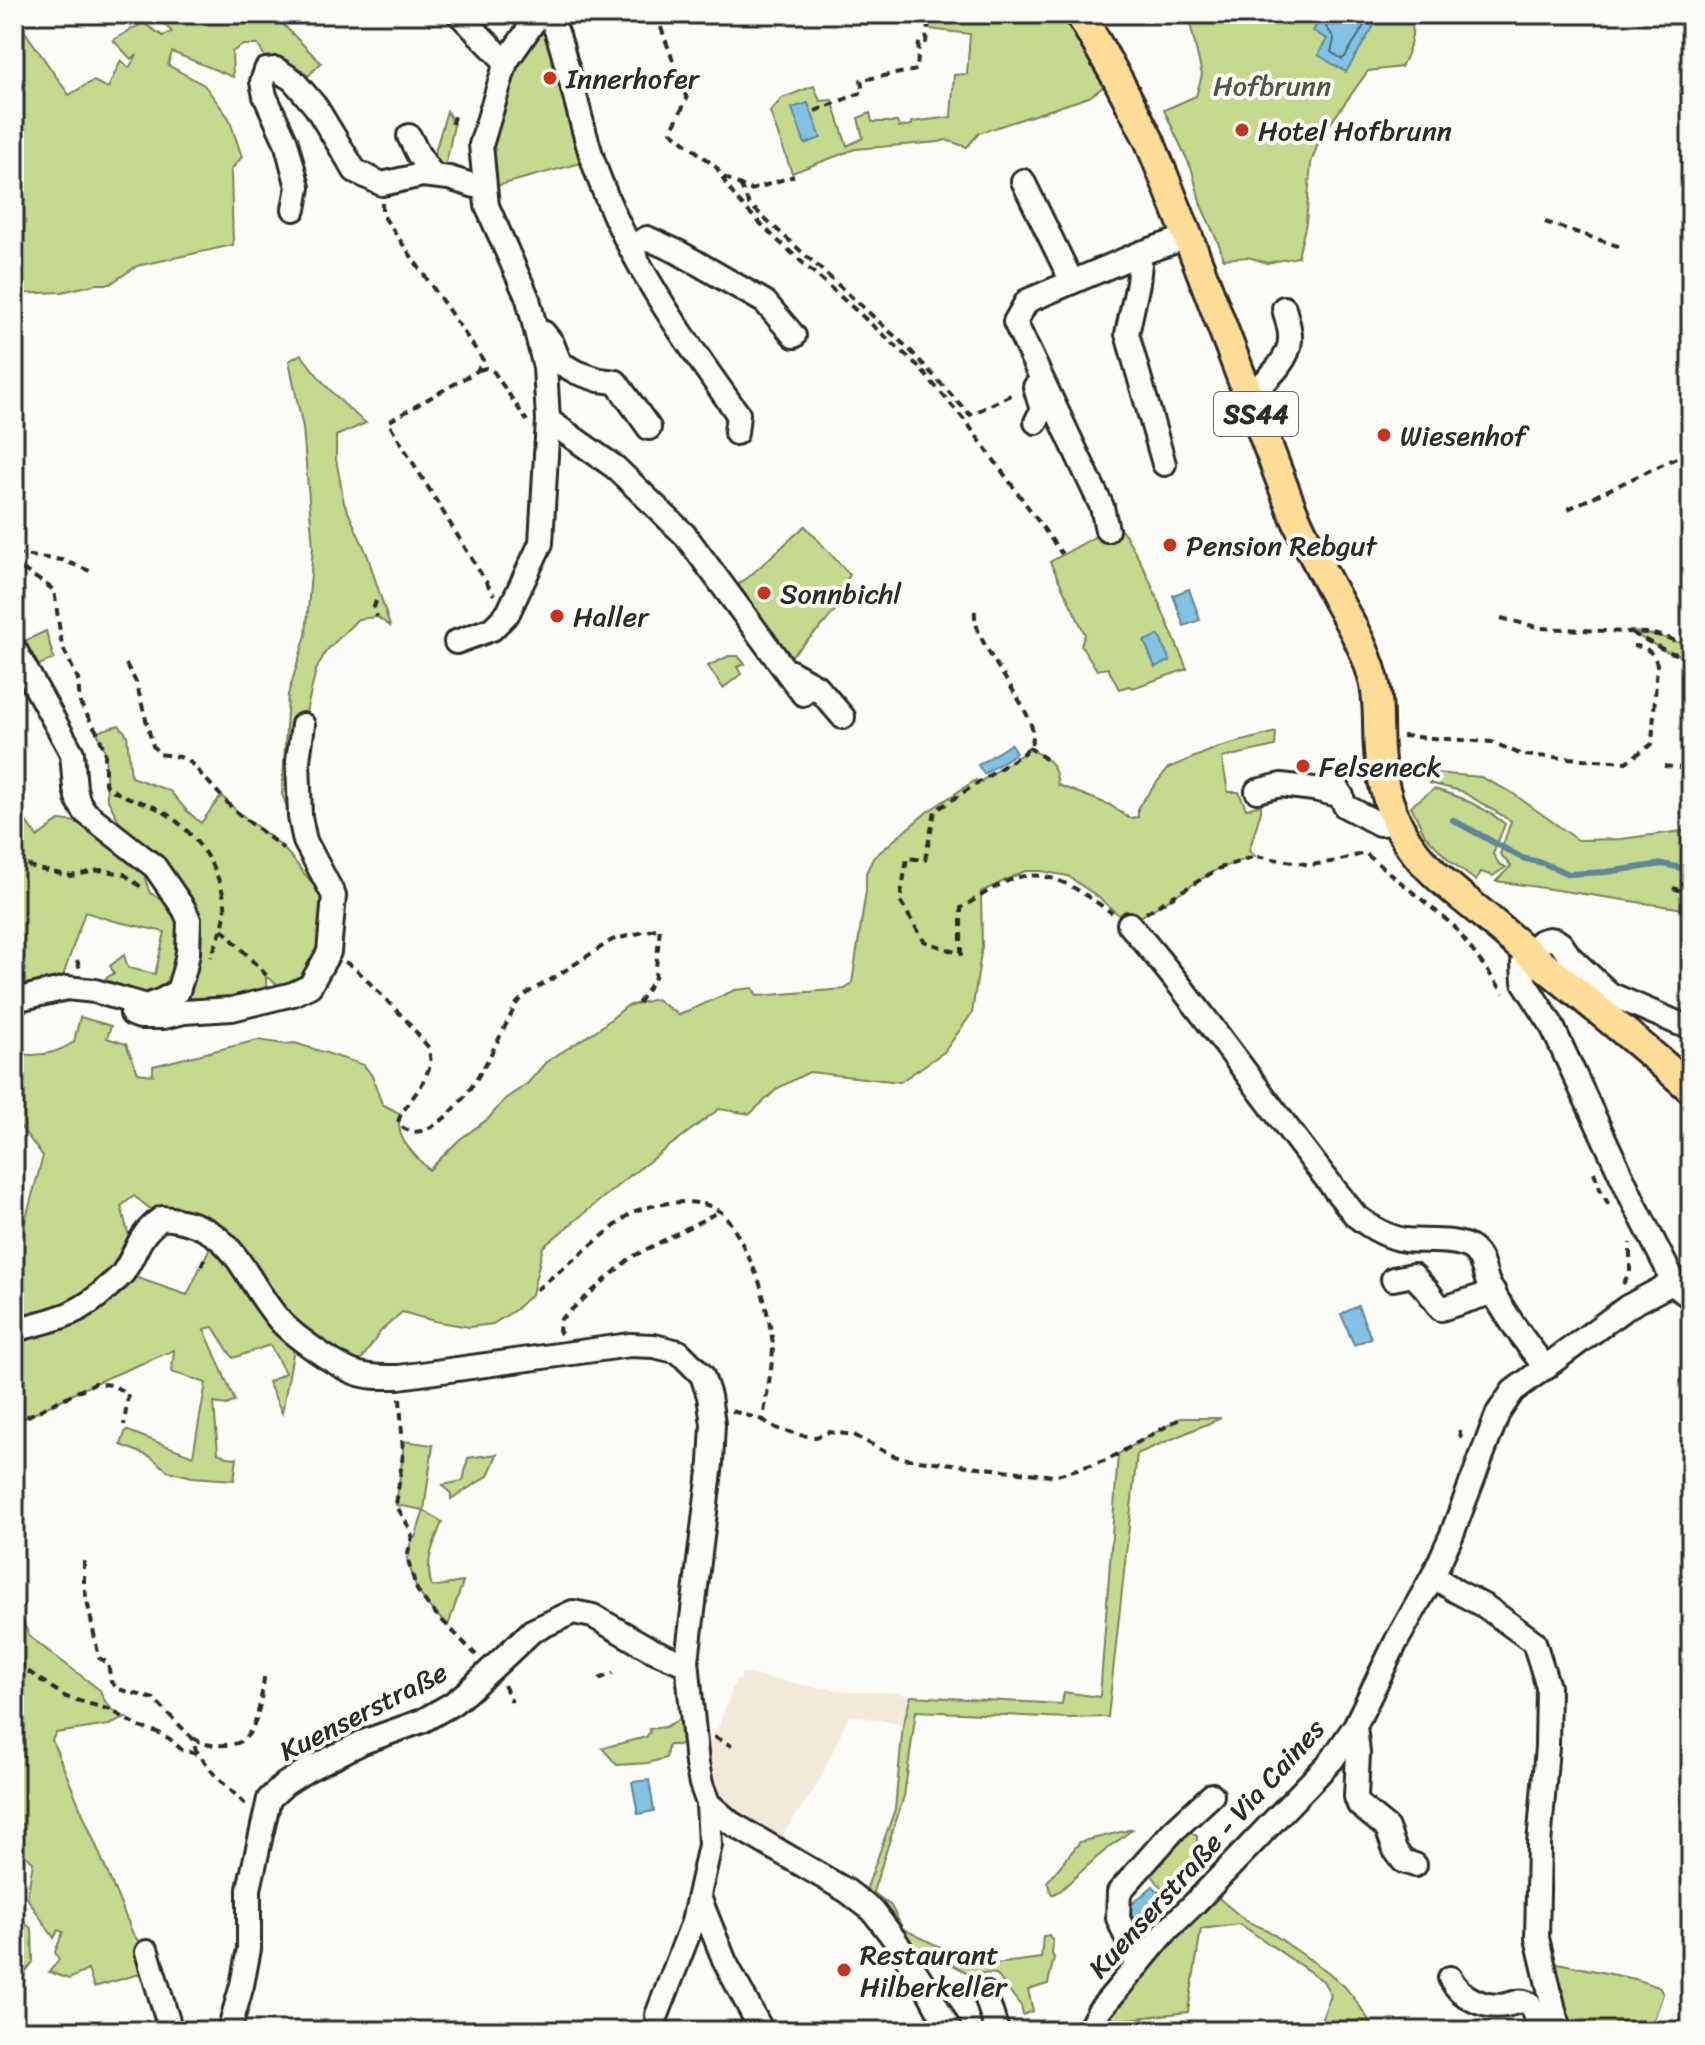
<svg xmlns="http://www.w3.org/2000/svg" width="1705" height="2045" font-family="Sriracha,sans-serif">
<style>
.built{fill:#f3e9d8}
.green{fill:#c5da8f;stroke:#78825d;stroke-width:2;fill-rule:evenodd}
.water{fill:#82c2e3;stroke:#5f8699;stroke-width:2}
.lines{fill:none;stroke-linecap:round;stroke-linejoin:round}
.shore{stroke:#4e6775;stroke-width:2}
.stream{stroke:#5f8699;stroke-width:6}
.minor-casing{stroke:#2b2b2b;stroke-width:28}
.major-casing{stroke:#2b2b2b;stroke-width:34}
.path{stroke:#2b2b2b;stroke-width:4;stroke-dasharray:8 6;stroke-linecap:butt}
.minor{stroke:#fdfcf7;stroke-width:22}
.major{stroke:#ffdd96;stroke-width:28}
.poi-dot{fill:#c8321e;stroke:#fdfcf7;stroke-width:3}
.labels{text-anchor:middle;stroke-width:8;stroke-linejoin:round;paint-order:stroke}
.shield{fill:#fdfcf7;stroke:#6a6a68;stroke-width:2}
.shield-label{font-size:26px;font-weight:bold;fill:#2b2b2b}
.poi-label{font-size:28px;fill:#2b2b2b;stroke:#fdfcf7;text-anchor:start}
.park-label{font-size:28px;fill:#525744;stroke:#fdfcf7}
.street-label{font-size:28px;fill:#2b2b2b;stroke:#fdfcf7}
</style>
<rect width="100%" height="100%" fill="#fdfcf7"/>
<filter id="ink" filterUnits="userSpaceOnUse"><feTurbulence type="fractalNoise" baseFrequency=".0125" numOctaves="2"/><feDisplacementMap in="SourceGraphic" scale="16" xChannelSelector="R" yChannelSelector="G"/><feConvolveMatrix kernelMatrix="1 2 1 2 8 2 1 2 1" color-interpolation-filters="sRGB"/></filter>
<g filter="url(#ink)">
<polygon class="built" points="742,1673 798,1684 851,1692 892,1692 911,1696 903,1725 881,1720 849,1715 818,1784 774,1847 731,1823 697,1764 718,1728 736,1679 740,1680"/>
<g class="green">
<polygon points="186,14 273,14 321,63 304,80 282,58 269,64 258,45 243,45 232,52 233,77 172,52 168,65 204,85 229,118 242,157 231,170 233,245 137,266 110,284 96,284 62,292 14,294 14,16 69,95 93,81 108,88 121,60 129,68 137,55 131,59 113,40 143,23 163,36 172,32 162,22"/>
<polygon points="539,14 592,160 485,189 485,130"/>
<polygon points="923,14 1080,14 1106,85 1089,97 979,133 967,147 946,140 939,142 855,149 792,173 770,112 782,98 814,86 820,101 832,100 847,146 863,138 858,118 870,113 872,122 897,122 899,127 912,125 911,122 951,117 954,75 967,74 970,34 930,29"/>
<path d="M1188,14h223c4,21 -1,35 -10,53l-33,4 -48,67 -9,25 -5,60 -8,34 -31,6 -19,-6 -25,2 -3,-12 -19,-42 -9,-35 -28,-60 32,-14 6,-21z"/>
<polygon points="447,111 454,125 445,168 432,162"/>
<path d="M301,354c18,25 40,50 65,69l-30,13v23l8,44 23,51 23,72 -13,-9 -19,2 -32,32 -10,19 -13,55 -8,103 -13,-34 6,-99 18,-60 7,-88 -10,-119 -14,-67z"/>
<polygon points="805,526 850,575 831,602 836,609 824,624 782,665 728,592 751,575"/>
<polygon points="1118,528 1125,534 1145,570 1187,669 1133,688 1129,686 1119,689 1108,668 1097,670 1081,645 1085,634 1050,562 1107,530"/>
<polygon points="46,631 54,659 26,670 14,646"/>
<path d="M1630,632c22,1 40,7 61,15v11l-25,-7z"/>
<polygon points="729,656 738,656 745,664 737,667 741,674 723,688 708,666"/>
<path d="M119,725l8,10 4,42 39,14 17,20 14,12 17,-23 5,-3c16,19 38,31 57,48 21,19 25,40 54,51l-5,56 -36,42 -27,-17 1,23 -137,13 -30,-9 -19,-14 83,13 28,-61 -54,-95 -19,-25 -12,-24 -2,-47 -8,-19z"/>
<path d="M1276,732l-1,14 -53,12 6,34h11l7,17 15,-4v6l-12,40 6,5 -37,13 -89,55 -31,-27 -30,-21 -27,-5h-16l-44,21 1,54 -10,67 -28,39 -44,30 -91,-10 -31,16 -28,26 -31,-5 -92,69 -84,69 -11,47 -17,16 -22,14 -24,3 -35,-6 -32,-9 -21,19 -28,41 -58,-29 -13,70 -14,-31 17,-9 -15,-28 -37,13 -20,-31 -9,2 31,72 -8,4 -13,-2 4,50 9,4 10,1 -3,22 -42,-3 -24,-6 -17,-14 -30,-12 5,-15 67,26 13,-73 -34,-11 2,-22 -79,33 -80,40 -1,7v-200l10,-5 19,-69 -24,-31 -5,1v-73c22,5 42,1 60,-11l6,-25 31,9 -4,12 19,6 12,29 15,2v-9l105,-26 26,4 11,-1 69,22 8,11 10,28 19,10c-9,23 14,41 28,56l30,-30 30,-22 16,-19 22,-15 19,-22 54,-34 27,-22 29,-7 23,16 56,-25 18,-2 4,8 88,-7 7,-6 14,-92v-18l7,-15 54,-46 49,-32 2,3 47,-31 3,-5c20,13 27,14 30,38l52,20 19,13 9,-1v-10l30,-39 51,-21zM134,1196l28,22 54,17 -29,60 -64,-22 10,-21 -12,-46z"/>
<polygon points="1435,773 1481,777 1511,792 1578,840 1621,839 1691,830 1691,910 1496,881 1511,866 1500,854 1511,821 1461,791 1429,783"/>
<path d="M1434,789c25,7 51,19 71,35l-12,30 6,10 7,3 -13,9 -12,-4 -5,9 -27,-21 -24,-25 -14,-29z"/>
<polygon points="14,804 37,837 60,820 77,822 105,844 109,841 144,868 145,879 150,893 165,901 188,943 177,936 185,951 173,982 149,1000 96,985 114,973 110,966 124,955 128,968 155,974 165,932 114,921 85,912 63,976 67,988 14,1000"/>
<polygon points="1181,1418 1221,1418 1137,1454 1108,1717 1068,1718 916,1711 904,1796 873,1892 891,1906 903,1929 979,1966 1041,1958 1043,1936 1049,1935 1053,1942 1052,1954 1054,1958 1048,1984 1028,1990 1033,2011 1023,2015 1021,2006 996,1974 966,1972 944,1960 908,1960 865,1893 895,1809 903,1725 911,1696 1062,1704 1064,1692 1100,1697 1118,1454"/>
<path d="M403,1441l30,4 -9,65 18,12c-9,24 -18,40 -10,65l31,-5 -15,44 -17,-17 -14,-19 -10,-32 5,-21 3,1 9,-28 -28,-5 7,-51z"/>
<polygon points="497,1454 488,1476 451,1499 451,1494 443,1485 463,1481 468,1458"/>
<path d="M14,1603l16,34 70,53c5,15 12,21 26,28l-17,7 -53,8 -4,7 81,194 14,18 6,18 -59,17 -6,-17 -19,9 -20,-7 10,-12 -4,-8 8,-20 -5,-2 -4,8 -27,-40 6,-36 -13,-11 -4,-17 -2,-1v-110l9,-3 -9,-20z"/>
<polygon points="684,1717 686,1743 678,1745 668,1745 666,1758 648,1763 617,1765 602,1748 646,1737 650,1732 649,1729 665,1727"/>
<polygon points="1133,1829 1096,1858 1061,1890 1052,1895 1047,1882 1080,1842"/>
<polygon points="1185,1830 1197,1836 1196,1864 1187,1865 1187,1876 1170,1898 1150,1873"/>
<polygon points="14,1876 20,1919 32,1929 33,1962 23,1975 14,1935"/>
<polygon points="1215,1895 1246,1921 1267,1930 1328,1972 1345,1987 1357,2002 1376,2031 1317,2031 1331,1995 1323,1981 1240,1924 1201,1929 1188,2012 1111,2021 1095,2019"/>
<polygon points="1543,1960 1635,1979 1659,1987 1663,1994 1650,2031 1559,2031"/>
</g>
<g class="water">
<polygon points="1323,14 1381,14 1346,72 1318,55 1327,39 1313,31"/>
<polygon points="808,103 821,138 805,144 792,108"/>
<polygon points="1189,589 1200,620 1184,626 1173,595"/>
<polygon points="1159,635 1170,661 1155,667 1144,641"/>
<polygon points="1011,744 1016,753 984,774 978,765"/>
<polygon points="1358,1306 1371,1338 1354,1345 1341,1314"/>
<polygon points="649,1780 654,1811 638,1814 632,1782"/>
<polygon points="1153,1886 1162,1896 1134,1919 1126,1909"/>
</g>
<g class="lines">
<path class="shore" d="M1330,14l-4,13c10,13 9,9 5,25l11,7 3,-2 26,-43"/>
<polyline class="stream" points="1453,820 1522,858 1543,863 1569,874 1606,872 1663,864 1691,870"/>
<defs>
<g id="minor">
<polyline points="459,14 506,62"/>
<path d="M549,14c8,14 12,31 16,46 12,39 19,79 34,118 32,86 85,161 139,236l-2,19"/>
<polyline points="409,136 418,154 433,176"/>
<polyline points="1023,181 1072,282"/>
<polyline points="294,209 298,187 286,142 265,96 262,82 266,70 276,69 293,80 316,107 355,171 382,184 422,175 449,178 485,189"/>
<polyline points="630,247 647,238 678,252 765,302 794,336"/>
<polyline points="1141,253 1138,283 1127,334 1164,464"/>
<polyline points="544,333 552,343 560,363 576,372 599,380 616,382 649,428"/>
<polyline points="1035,387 1042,410 1036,422"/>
<path d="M1249,397c15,-15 40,-35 41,-57 1,-11 -4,-22 -6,-32"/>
<polyline points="548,420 616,468 685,535 803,694"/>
<polyline points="1107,530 1102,507 1015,322 1027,301 1141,253 1188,237"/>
<polyline points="456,642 492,629 508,613 541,543 548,420 545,367 528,299 487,206 481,145 506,62 539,14"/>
<polyline points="14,648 72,753 75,788 78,801 85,812 155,867 184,909 189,920 188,952 185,968 178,991 162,1000 146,1006 95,991 67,988 14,1000"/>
<polyline points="791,672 816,686 843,717"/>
<polyline points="1332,774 1345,806 1379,824 1396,823"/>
<polyline points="1257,791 1281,785 1314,789 1342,796"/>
<path d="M1129,924c81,93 149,197 227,292 14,11 31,21 49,24 18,2 53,-2 67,9 12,9 11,25 18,38 16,29 35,55 56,81"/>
<polyline points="132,1014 140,1017 164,1017 184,1012 232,1009 293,994 310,986 329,952 334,896 305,841 300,817 298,760 303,725"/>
<polyline points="1691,1026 1680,1024 1610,994 1570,957 1561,944 1555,940 1549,939 1541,941 1527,953 1523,963 1524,982 1551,1024 1635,1205 1666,1266 1672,1283 1691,1298"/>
<polyline points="1393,1279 1413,1275 1427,1290 1441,1309 1494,1292"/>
<path d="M14,1330c38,-10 66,-14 95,-44 5,-4 10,-8 14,-13 16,-24 13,-36 39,-55 75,6 77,56 119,104 14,15 55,44 75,51 14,5 29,4 43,4l231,-32 24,1 25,6 23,23 7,21 4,28 -2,39 -24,197 10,104 4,20 7,19 23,20 116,68 26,20 22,29 35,54 20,37"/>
<polyline points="1433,1576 1456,1591 1486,1607 1534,1642 1548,1687 1547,1747 1539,1845 1537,1938 1559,2031"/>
<polyline points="1355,1726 1358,1753 1356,1797 1359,1805 1387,1828 1395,1850 1403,1861 1415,1865"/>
<polyline points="699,1897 725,1962 762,2031"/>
<polyline points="147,1952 171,2031"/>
<polyline points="1138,1965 1118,1918 1119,1892 1173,1831 1212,1795"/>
<path d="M1450,1978c10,19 34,31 56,27 12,-2 11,-6 24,-1l6,14 22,9"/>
<polyline points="985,1993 997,2031"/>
<polyline points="657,2015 693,1922 710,1845 708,1803"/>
<polyline points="229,2031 242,1985 249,1949 249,1889 269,1799 285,1784 307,1770 363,1742 422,1721 452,1704 467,1692 532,1631 573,1612 593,1616 650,1649 687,1665"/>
<polyline points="1088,2031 1099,2011 1167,1930 1195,1903 1332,1760 1355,1726 1396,1642 1433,1576 1452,1534 1498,1413 1513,1391 1627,1307 1672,1283"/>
</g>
<path id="major" d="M1080,14l38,66 31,60 39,97 103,270c14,34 32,66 49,98 13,23 26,46 33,72 7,23 4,49 6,73 2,31 11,64 28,91 20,31 52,53 79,76 68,59 139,112 205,172"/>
</defs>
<use href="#minor" class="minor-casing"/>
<use href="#major" class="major-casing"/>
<g class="path">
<polyline points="656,14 687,99 671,131 717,168 727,186 739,202 775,238 917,365 967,423 1062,554"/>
<polyline points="815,111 863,92 861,80 917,70 919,42 926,42 928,26 939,14"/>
<polyline points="452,124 454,116"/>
<polyline points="724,177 751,190 794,176"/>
<polyline points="740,185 749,204 909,349 970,415 1015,393"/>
<polyline points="382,203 382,214 483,360 477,371 388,422 494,595"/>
<polyline points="1545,222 1624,248"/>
<polyline points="479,370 486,368 494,372 527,421"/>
<polyline points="1568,509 1691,451"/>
<polyline points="14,554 62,560 95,573"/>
<path d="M14,558l7,10 33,22 8,56 16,33 2,24 17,29 8,19v33c17,16 36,15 55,26 32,17 60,58 65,94 2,18 -8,37 -14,53"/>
<polyline points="376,601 374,607 377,617"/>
<path d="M975,611c-4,36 67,102 57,131 -1,4 -5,6 -7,10l-90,59 -10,49 -18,-2 -7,43 24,40 37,13v-46c17,-10 36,-24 55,-30 36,-11 68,16 96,35"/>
<polyline points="1501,618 1541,628 1647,633 1663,636 1691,647"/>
<polyline points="1632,633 1666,651 1691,658"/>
<polyline points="126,664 136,682 153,746 159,754 180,757 190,762 234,810 284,849"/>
<path d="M1402,736l90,6 30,13 104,7 26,-18 5,-80c-4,-12 -11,-18 -24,-18"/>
<polyline points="1028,747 1046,759"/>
<polyline points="1664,766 1691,769"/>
<polyline points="14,860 38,869 71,876 100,870 124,874 145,890"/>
<polyline points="1673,888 1691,894"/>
<polyline points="1146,913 1218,869 1255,856 1311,865 1337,861 1365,853 1454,926 1504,993"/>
<polyline points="222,929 270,979"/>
<polyline points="77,960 80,969"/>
<path d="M345,962l9,5 53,54 22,27 2,16 -10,22 -20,28 -3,8c5,9 16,12 26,8 43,-15 72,-88 93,-127l12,-11 23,-13 60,-39 48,-12 -5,49 -19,30"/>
<polyline points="1594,1172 1600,1189 1610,1207"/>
<polyline points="201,1266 206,1255"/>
<polyline points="1623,1284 1630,1272 1630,1243"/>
<path d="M536,1290l96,-78c25,-9 66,-17 89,0 12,9 32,54 38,69 4,12 14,54 14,66 -1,24 -7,49 -10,73l13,8 24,7 16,2 13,-5 25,3 37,20 10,3 153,18 53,-16 74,-42"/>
<polyline points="561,1334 559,1330 561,1319 630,1258 718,1212"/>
<polyline points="400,1398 403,1454 396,1505 409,1527 412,1537 407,1558 417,1590 431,1609 476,1655"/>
<polyline points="732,1411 763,1420"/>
<polyline points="14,1423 95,1383 112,1385 128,1394 124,1425"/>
<polyline points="1459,1430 1463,1443"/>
<polyline points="84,1561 84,1586 99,1658 108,1663 111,1682 118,1689 154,1699 191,1737 196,1750 214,1774 246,1805"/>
<polyline points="14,1648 23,1668 66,1697 111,1710 139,1727 157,1732 170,1739 182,1750 197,1754"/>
<polyline points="599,1679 613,1673"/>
<polyline points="504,1685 512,1702"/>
<polyline points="714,1737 732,1746"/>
<path d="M193,1738c11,7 18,8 31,7 6,0 14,-1 19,-5 16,-12 19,-49 22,-68"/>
</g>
<use href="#minor" class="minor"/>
<use href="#major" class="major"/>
</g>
</g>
<g class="poi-dot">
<circle cx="550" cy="78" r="8"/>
<circle cx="1242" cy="130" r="8"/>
<circle cx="1384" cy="435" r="8"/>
<circle cx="1170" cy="545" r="8"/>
<circle cx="764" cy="593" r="8"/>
<circle cx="557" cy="616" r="8"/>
<circle cx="1303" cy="766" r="8"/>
<circle cx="844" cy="1970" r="8"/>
</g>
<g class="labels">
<rect class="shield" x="1214" y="392" width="84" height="44" rx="6"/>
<g class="shield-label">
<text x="1256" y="423">SS44</text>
</g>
<g class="poi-label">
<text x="566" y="88">Innerhofer</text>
<text x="1258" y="140">Hotel Hofbrunn</text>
<text x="1400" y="445">Wiesenhof</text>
<text x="1186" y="555">Pension Rebgut</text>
<text x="780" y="603">Sonnbichl</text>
<text x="573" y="626">Haller</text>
<text x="1319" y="776">Felseneck</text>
<text x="860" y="1964">Restaurant<tspan x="860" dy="32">Hilberkeller</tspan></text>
</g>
<g class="park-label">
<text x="1272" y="95">Hofbrunn</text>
</g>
<g class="street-label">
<text transform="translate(363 1711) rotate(-27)" y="10">Kuenserstraße</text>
<text transform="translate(1206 1848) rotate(-48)" y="10">Kuenserstraße - Via Caines</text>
</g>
</g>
<rect width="1705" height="2045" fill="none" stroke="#fdfcf7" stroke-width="48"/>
<rect x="24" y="24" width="1657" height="1997" fill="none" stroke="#2b2b2b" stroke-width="3" filter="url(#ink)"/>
</svg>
